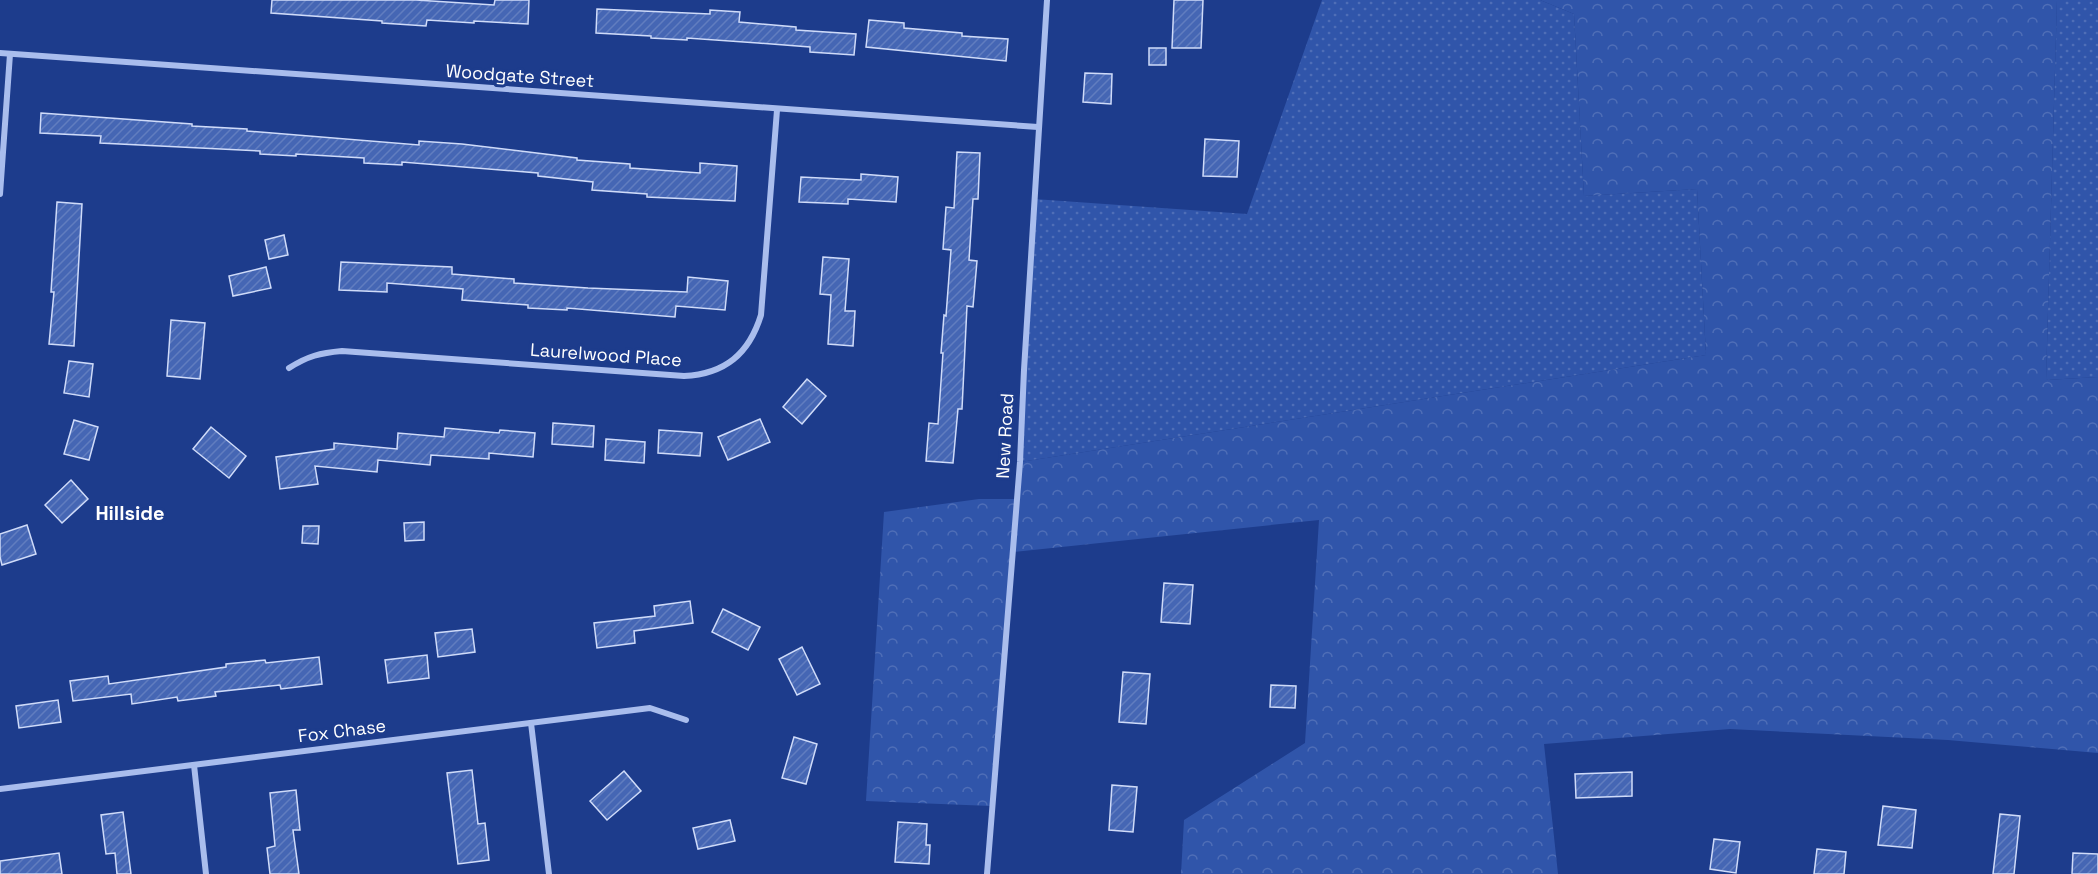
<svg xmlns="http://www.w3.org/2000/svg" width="2098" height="874" font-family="'Space Grotesk',sans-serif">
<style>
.grass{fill:url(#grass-dots)}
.forest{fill:url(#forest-crowns)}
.building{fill:url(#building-hatch);stroke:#cfdbf9;stroke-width:1.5}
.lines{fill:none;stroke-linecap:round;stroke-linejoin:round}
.minor{stroke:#a9bded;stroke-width:6}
.labels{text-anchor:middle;stroke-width:6;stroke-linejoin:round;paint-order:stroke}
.street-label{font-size:18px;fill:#fff;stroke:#1d3c8c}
.neighbourhood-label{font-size:20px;font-weight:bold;fill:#fff;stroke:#1d3c8c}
</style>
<defs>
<pattern id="grass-dots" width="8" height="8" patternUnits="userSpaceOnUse" patternTransform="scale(1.5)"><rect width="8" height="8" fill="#3055aa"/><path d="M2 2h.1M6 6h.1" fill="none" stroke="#4f6eb7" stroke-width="1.8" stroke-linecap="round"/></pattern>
<pattern id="forest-crowns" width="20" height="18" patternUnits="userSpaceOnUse" patternTransform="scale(1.5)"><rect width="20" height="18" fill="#3055aa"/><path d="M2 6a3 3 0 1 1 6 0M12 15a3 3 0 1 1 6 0" fill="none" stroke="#4f6eb7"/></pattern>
<pattern id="building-hatch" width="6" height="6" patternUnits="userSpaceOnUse" patternTransform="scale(1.5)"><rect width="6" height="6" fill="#4566b4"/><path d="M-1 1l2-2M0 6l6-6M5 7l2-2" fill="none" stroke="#617dbf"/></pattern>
</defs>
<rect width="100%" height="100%" fill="#1d3c8c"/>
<g class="grass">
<polygon points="1322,0 1540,0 1574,14 1584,196 1697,189 1706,355 1020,462 1034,199 1247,214"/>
<polygon points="2057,0 2098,0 2098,377 2046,380"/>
</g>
<polygon class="forest" points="1540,0 2057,0 2046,380 2098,377 2098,753 1948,740 1730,729 1544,744 1558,874 1181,874 1184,820 1305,743 1319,520 1013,552 991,806 866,801 884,512 979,499 1016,499 1020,462 1706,355 1697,189 1584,196 1574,14"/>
<g class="building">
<polygon points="272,0 416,0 494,5 495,0 529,0 528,24 474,21 474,23 427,20 426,26 382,23 382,21 271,13"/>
<polygon points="1174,0 1203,0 1201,48 1172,48"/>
<polygon points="597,9 710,14 710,10 740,12 739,22 796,27 796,30 856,34 854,55 810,52 810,47 758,43 687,38 687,40 651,38 651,36 596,33"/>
<polygon points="869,20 904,23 904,28 962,33 962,36 1008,39 1006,61 866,47"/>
<rect x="1149" y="48" width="17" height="17"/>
<polygon points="1085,73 1112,74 1111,104 1083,102"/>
<polygon points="41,113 192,124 192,126 247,129 247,131 419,145 419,141 462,144 577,158 577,160 630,164 630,168 700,173 700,163 737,166 735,201 647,197 647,194 592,190 593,182 538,176 538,173 402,162 402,165 364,163 364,158 296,154 296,156 260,154 260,151 100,143 101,136 40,133"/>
<polygon points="1205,139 1239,141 1237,177 1203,176"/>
<polygon points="957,152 980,153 978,199 973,199 969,260 977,261 973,307 967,306 962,409 958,409 953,463 926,461 929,423 938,424 943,353 941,353 944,315 946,316 951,250 943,249 946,207 954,208"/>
<polygon points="861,174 898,177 896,202 848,199 848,204 799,202 801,177 861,180"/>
<polygon points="57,202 82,204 74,346 49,344 54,292 51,292"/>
<polygon points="284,235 288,255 269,259 265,240"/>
<polygon points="823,257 849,259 845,311 855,311 853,346 828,344 831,295 820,294"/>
<polygon points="341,262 452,267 452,274 514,279 514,283 588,288 687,292 688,277 728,281 725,310 676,306 675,317 567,308 567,310 528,308 528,305 462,300 463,289 387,283 387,292 339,290"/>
<polygon points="266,267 271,288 233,296 229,276"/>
<polygon points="171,320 205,323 200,379 167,376"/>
<polygon points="69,361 93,364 89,397 64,393"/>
<polygon points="807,379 826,396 802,424 783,407"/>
<polygon points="760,419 770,442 728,460 718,437"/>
<polygon points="74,420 98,427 89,460 64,454"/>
<polygon points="553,423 594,426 593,447 552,444"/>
<polygon points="211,427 246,456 229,478 193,449"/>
<polygon points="445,428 499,433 500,430 535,433 533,457 489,453 489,459 431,455 430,465 378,460 377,472 315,466 318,484 280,489 276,457 334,449 334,443 397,449 398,433 444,437"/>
<polygon points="659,430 702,433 700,456 658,453"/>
<polygon points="606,439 645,442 644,463 605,460"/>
<polygon points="71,480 88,499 62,523 45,505"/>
<polygon points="424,522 424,540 405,541 404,523"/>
<polygon points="27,525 36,554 2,565 0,557 0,534"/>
<polygon points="303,526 319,526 318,544 302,543"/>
<polygon points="1164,583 1193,585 1190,624 1161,622"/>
<polygon points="690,601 693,623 634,631 635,643 597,648 594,623 655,616 654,606"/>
<polygon points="723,609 760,627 748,650 712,632"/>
<polygon points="472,629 475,652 438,657 435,633"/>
<polygon points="802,647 820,684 797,695 779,659"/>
<polygon points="427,655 429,678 388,683 385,660"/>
<polygon points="319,657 322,684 281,689 280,685 215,692 216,696 178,701 177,697 132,704 131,694 73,701 70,681 108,676 109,684 226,667 226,664 265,660 266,663"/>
<polygon points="1123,672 1150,674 1146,724 1119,722"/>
<polygon points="1271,685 1296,686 1295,708 1270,707"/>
<polygon points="58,700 61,722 19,728 16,706"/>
<polygon points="794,737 817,744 806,784 782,778"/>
<polygon points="472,770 478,824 485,823 489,860 458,864 447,773"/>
<polygon points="624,771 641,791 607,820 590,801"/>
<polygon points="1632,772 1632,796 1576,798 1575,774"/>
<polygon points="1112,785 1137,787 1133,832 1109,830"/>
<polygon points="296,790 300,830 293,830 299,874 270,874 267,848 275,846 270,793"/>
<polygon points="1883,806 1916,810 1912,848 1878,845"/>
<polygon points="123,812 131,874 117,874 115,853 106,854 101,815"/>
<polygon points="2000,814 2020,816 2014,874 1993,874"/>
<polygon points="730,820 735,841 698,849 693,828"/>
<polygon points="898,822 927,824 926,845 930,845 929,864 895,862"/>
<polygon points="1714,839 1740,842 1736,873 1710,869"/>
<polygon points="1817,849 1846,852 1844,874 1814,874"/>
<polygon points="59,853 62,874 0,874 0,861"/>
<polygon points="2073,853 2098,854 2098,874 2072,874"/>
</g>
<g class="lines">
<g class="minor">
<polyline points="0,53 1038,127"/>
<polyline points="0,194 10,54"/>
<path d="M289,368c19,-12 31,-15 53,-17l342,25c41,-2 65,-22 77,-61l16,-205"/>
<polyline points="531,723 549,874"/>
<polyline points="194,765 206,874"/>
<polyline points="0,789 650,708 686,720"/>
<polyline points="987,874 1020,462 1024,370 1047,0"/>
</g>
</g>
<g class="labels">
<g class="street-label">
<text transform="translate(520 76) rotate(4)" y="6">Woodgate Street</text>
<text transform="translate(606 355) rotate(4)" y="6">Laurelwood Place</text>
<text transform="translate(1005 436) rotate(-87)" y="6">New Road</text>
<text transform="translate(342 731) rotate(-7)" y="6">Fox Chase</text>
</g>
<g class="neighbourhood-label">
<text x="130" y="520">Hillside</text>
</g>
</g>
</svg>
